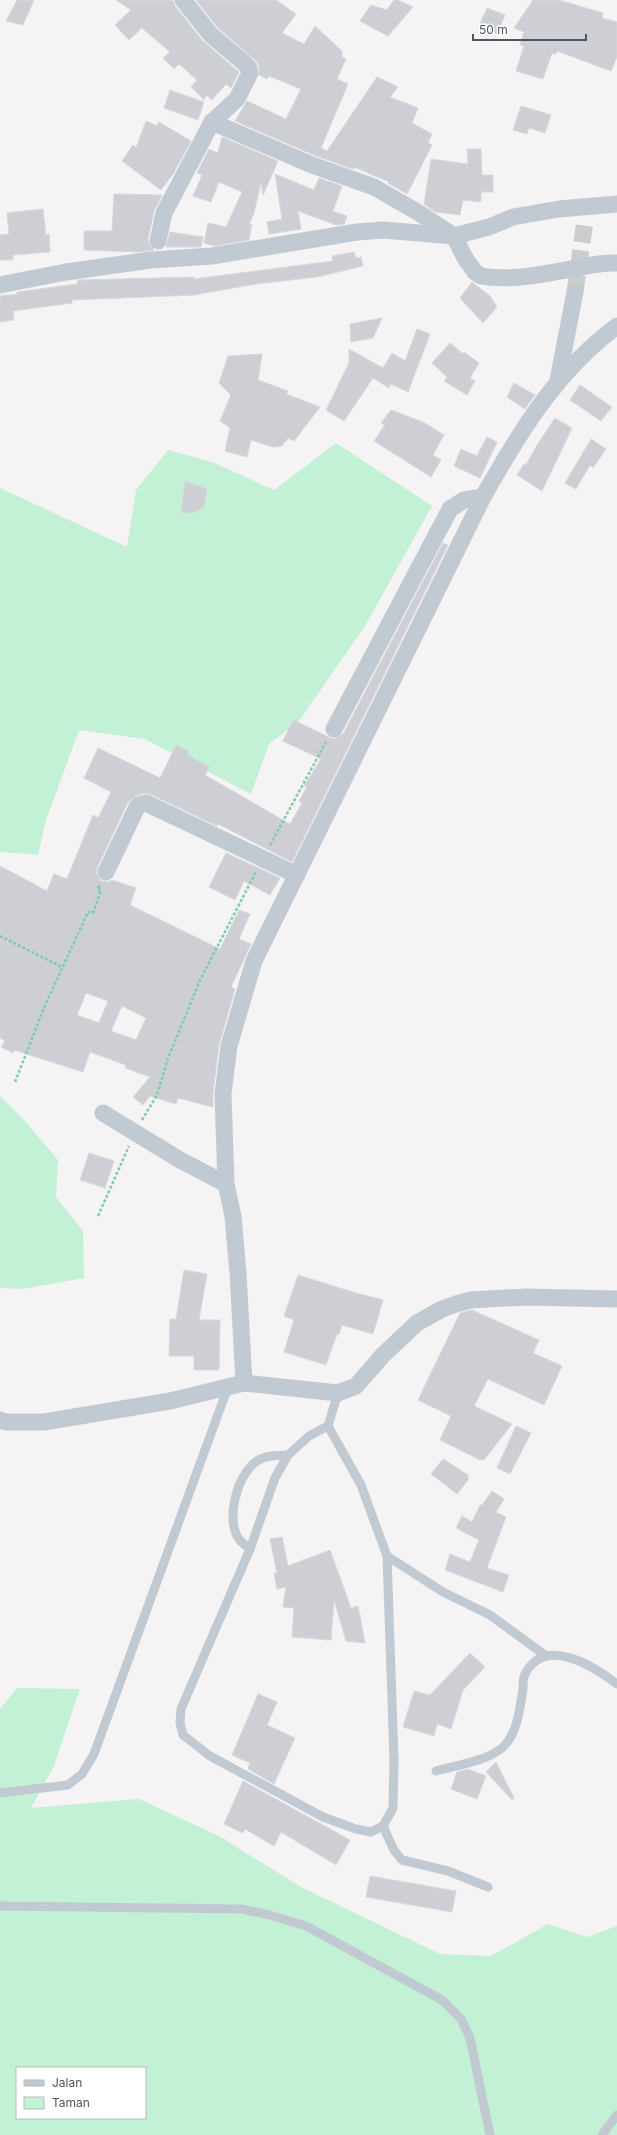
<svg xmlns="http://www.w3.org/2000/svg" width="617" height="2135" font-family="Inter,sans-serif">
<style>
.green{fill:#c3f1d5;fill-rule:evenodd}
.building{fill:#cdcfd5;stroke:#d7d9de;fill-rule:evenodd}
.lines{fill:none;stroke-linecap:round;stroke-linejoin:round}
.minor-tunnel{stroke:#caccce;stroke-width:17;stroke-dasharray:17 8;stroke-linecap:butt}
.path{stroke:#7ad0a6;stroke-width:2.5;stroke-dasharray:3 2;stroke-linecap:butt}
.service{stroke:#c1cad2;stroke-width:9}
.minor{stroke:#c1cad2;stroke-width:17}
</style>
<rect width="100%" height="100%" fill="#f5f3f3"/>
<g class="green">
<polygon points="336,443 432,506 365,626 299,721 269,744 251,794 145,739 79,730 45,823 38,855 0,852 0,488 127,547 136,490 168,450 212,462 274,490"/>
<polygon points="0,1096 24,1120 58,1160 56,1197 83,1231 84,1278 22,1289 0,1288"/>
<path d="M17,1688l63,1 -27,79 -22,40 108,-9 80,37 82,51 139,67 51,2 57,-32 39,13 30,-11v209h-617v-426zM17,2068h128v50h-128z"/>
</g>
<g class="building">
<polygon points="17,0 34,0 23,25 6,21"/>
<polygon points="116,0 173,0 175,6 203,41 239,72 231,88 226,84 212,100 206,95 204,100 191,87 197,80 179,64 174,69 163,58 170,52 142,28 129,40 115,25 131,10"/>
<polygon points="196,0 276,0 296,14 282,33 304,44 315,26 342,51 342,57 346,59 337,79 348,84 321,148 327,151 377,77 398,87 390,97 418,108 412,123 432,134 428,143 432,145 407,194 388,183 389,182 354,167 353,169 316,156 235,121 247,101 286,119 301,89 269,76 267,79 259,75 259,66 256,61 218,28"/>
<polygon points="394,0 398,0 413,7 388,36 360,21 371,5 387,10"/>
<polygon points="533,0 559,0 603,13 602,18 617,22 617,57 611,71 557,51 556,54 552,53 543,79 516,71 524,46 520,45 524,32 514,28"/>
<polygon points="487,8 505,15 497,34 479,26"/>
<polygon points="170,90 204,102 198,120 164,108"/>
<polygon points="521,106 551,115 545,133 529,128 527,134 513,130"/>
<polygon points="146,121 157,126 159,122 191,141 173,174 161,190 122,161 133,145 136,148"/>
<polygon points="222,137 278,161 263,195 261,182 254,213 249,225 252,224 249,240 214,246 204,243 208,223 226,227 242,192 219,182 211,202 193,196 202,175 197,173 209,149 218,153"/>
<polygon points="467,149 481,149 482,175 493,175 493,192 481,192 481,202 463,200 460,215 435,212 424,204 431,159 468,164"/>
<polygon points="275,174 314,190 319,178 342,186 333,211 347,216 344,224 336,225 298,211 301,229 269,234 267,222 282,219"/>
<polygon points="114,194 162,195 154,211 148,239 149,244 154,250 139,252 84,250 84,231 112,231"/>
<polygon points="43,209 46,235 49,234 50,252 13,255 13,260 0,260 0,235 9,234 7,213"/>
<polygon points="170,232 203,237 201,247 166,247"/>
<polygon points="354,252 356,258 361,257 363,266 317,277 256,284 194,295 72,300 72,303 13,311 14,320 0,322 0,296 17,294 17,292 77,284 78,280 194,277 194,279 333,261 332,256"/>
<polygon points="472,282 490,296 497,307 483,323 460,298"/>
<polygon points="382,318 373,338 351,342 350,324"/>
<polygon points="417,329 430,334 408,392 391,384 389,388 373,378 344,421 326,410 349,363 349,349 383,368 392,353 405,361"/>
<polygon points="450,343 463,354 464,352 479,363 470,378 475,381 467,395 444,381 447,377 432,363"/>
<polygon points="262,354 258,380 288,391 286,394 320,407 294,441 288,438 282,446 273,447 251,440 247,457 225,451 230,428 220,421 231,395 219,383 228,356"/>
<polygon points="514,383 535,395 525,409 507,397"/>
<polygon points="580,385 612,407 601,421 570,400"/>
<polygon points="391,410 423,422 444,435 433,455 441,460 431,477 374,441 385,425 381,423"/>
<polygon points="555,418 572,428 542,491 517,475 524,464 526,465 537,445"/>
<polygon points="487,437 497,442 480,478 454,466 461,449 477,456"/>
<polygon points="591,439 606,449 593,468 590,465 576,489 565,483"/>
<polygon points="185,481 207,489 204,506 194,513 181,512"/>
<path d="M443,543l5,2 -156,317 -74,-38 -1,2 -67,-32 -6,-1 -8,3 -8,6 -31,66 -1,5 5,8 6,1 5,-2 24,8 -6,17 90,44 19,-39 11,4 -11,25 12,5 -20,43 4,2 -16,56 -6,48v14l-35,-9 -2,6 -26,-8 -7,9 -10,-8 17,-20 -25,-9 1,-3 -36,-13 -7,20 -69,-22 -1,3 -12,-6 4,-6 -5,-3v-172l47,25 7,-17 13,5 26,-64 5,3 13,-26 -27,-14 14,-30 62,30 16,-33 13,6 -2,4 23,12 -5,8 85,49 12,-21 -3,-2 8,-14 -3,-1 17,-27 -38,-18 10,-21 40,19 10,-5zM86,993l22,8 -9,22 -22,-8zM122,1006l24,12 -10,22 -25,-9z"/>
<polygon points="226,853 280,878 270,895 244,881 235,900 209,887"/>
<polygon points="89,1153 114,1161 105,1188 80,1180"/>
<polygon points="184,1270 207,1274 199,1320 220,1320 219,1370 194,1370 194,1356 169,1356 170,1319 176,1319"/>
<polygon points="298,1275 356,1293 383,1300 373,1334 342,1325 339,1334 337,1334 326,1365 284,1352 294,1320 284,1316"/>
<polygon points="472,1310 539,1340 533,1353 562,1366 544,1405 488,1379 474,1406 512,1424 484,1460 480,1460 440,1440 451,1416 418,1400 460,1313"/>
<polygon points="516,1426 531,1433 510,1474 497,1468"/>
<polygon points="443,1459 468,1475 468,1480 457,1494 431,1474"/>
<polygon points="492,1491 504,1499 496,1512 506,1517 487,1568 509,1575 503,1592 445,1570 450,1554 470,1562 479,1540 456,1528 462,1516 472,1522 480,1505 482,1505"/>
<polygon points="282,1537 288,1566 330,1550 351,1608 358,1606 365,1643 346,1641 334,1600 331,1640 292,1637 294,1608 283,1607 286,1587 277,1589 274,1573 277,1573 270,1539"/>
<polygon points="470,1653 485,1667 463,1690 451,1729 437,1724 434,1736 403,1727 414,1691 430,1695"/>
<polygon points="258,1694 277,1702 267,1725 295,1738 274,1784 248,1769 250,1763 232,1755"/>
<polygon points="496,1762 514,1798 512,1800 486,1772"/>
<polygon points="468,1769 486,1776 477,1799 451,1789 457,1772"/>
<polygon points="243,1781 350,1840 336,1865 281,1832 274,1846 245,1829 243,1833 224,1824"/>
<polygon points="370,1876 456,1891 452,1912 366,1897"/>
</g>
<g class="lines">
<polyline class="minor-tunnel" points="575,292 585,221"/>
<g class="path">
<polyline points="270,845 326,742"/>
<polyline points="0,936 62,967"/>
<polyline points="15,1082 46,1003 88,912 93,913 101,890 97,889 100,885"/>
<polyline points="142,1120 157,1095 168,1058 201,978 256,872"/>
<polyline points="98,1216 129,1146"/>
</g>
<g class="service">
<polyline points="338,1393 328,1426 309,1436 288,1455 275,1478 250,1549 181,1709 180,1723 183,1735 210,1756 323,1817 356,1829 371,1832 383,1826"/>
<polyline points="328,1426 361,1485 387,1556 443,1592 490,1615 546,1656"/>
<path d="M250,1549c-4,-3 -11,-8 -13,-13 -11,-21 2,-70 26,-78 7,-3 17,-2 25,-3"/>
<polyline points="387,1556 394,1759 393,1808 383,1826 394,1850 402,1860 448,1871 488,1887"/>
<path d="M436,1771c21,-6 57,-11 70,-27 12,-14 14,-38 17,-55 0,-5 0,-11 2,-15 20,-39 68,-8 92,10"/>
<polyline points="0,1793 68,1785 82,1774 94,1754 228,1387"/>
<polyline points="0,1906 241,1909 270,1915 306,1926 442,2000 461,2019 470,2038 490,2135"/>
<polyline points="602,2135 617,2115"/>
</g>
<g class="minor">
<path d="M212,122l100,43 62,22 45,26 35,23 11,22 10,14 6,4c27,5 58,-1 85,-6 19,-3 31,-8 51,-7"/>
<polyline points="158,241 164,213 212,122 237,99 250,73 249,68 243,62 211,35 183,0"/>
<polyline points="0,285 66,272 151,260 212,256 357,232 383,230 454,236 489,227 513,217 559,209 617,204"/>
<polyline points="558,380 575,292"/>
<polyline points="334,729 450,509 464,500 483,497"/>
<polyline points="106,872 137,807 139,805 146,803 297,875"/>
<polyline points="103,1113 180,1160 226,1184"/>
<path d="M244,1383l-6,-110 -5,-57 -7,-32 -3,-90 6,-48 25,-85 229,-464c36,-64 74,-127 134,-171"/>
<polyline points="0,1420 6,1422 44,1422 170,1401 244,1383 338,1393 356,1386 383,1355 417,1323 442,1309 456,1304 470,1300 526,1297 617,1299"/>
</g>
</g>
<rect x="16" y="2067" width="130" height="52" fill="#ffffff" stroke="#b7bbc0"/>
<rect x="24" y="2080" width="20" height="6" fill="#c1cad2" stroke="#b7bbc0"/>
<text x="52" y="2087" font-size="12" fill="#4a5661">Jalan</text>
<rect x="24" y="2097" width="20" height="12" fill="#c3f1d5" stroke="#b7bbc0"/>
<text x="52" y="2107" font-size="12" fill="#4a5661">Taman</text>
<path d="M473 34v6h113v-6" fill="none" stroke="#4a5661" stroke-width="2"/>
<text x="479" y="34" font-size="12" fill="#4a5661" stroke="#ffffff" stroke-width="3" paint-order="stroke">50 m</text>
</svg>
